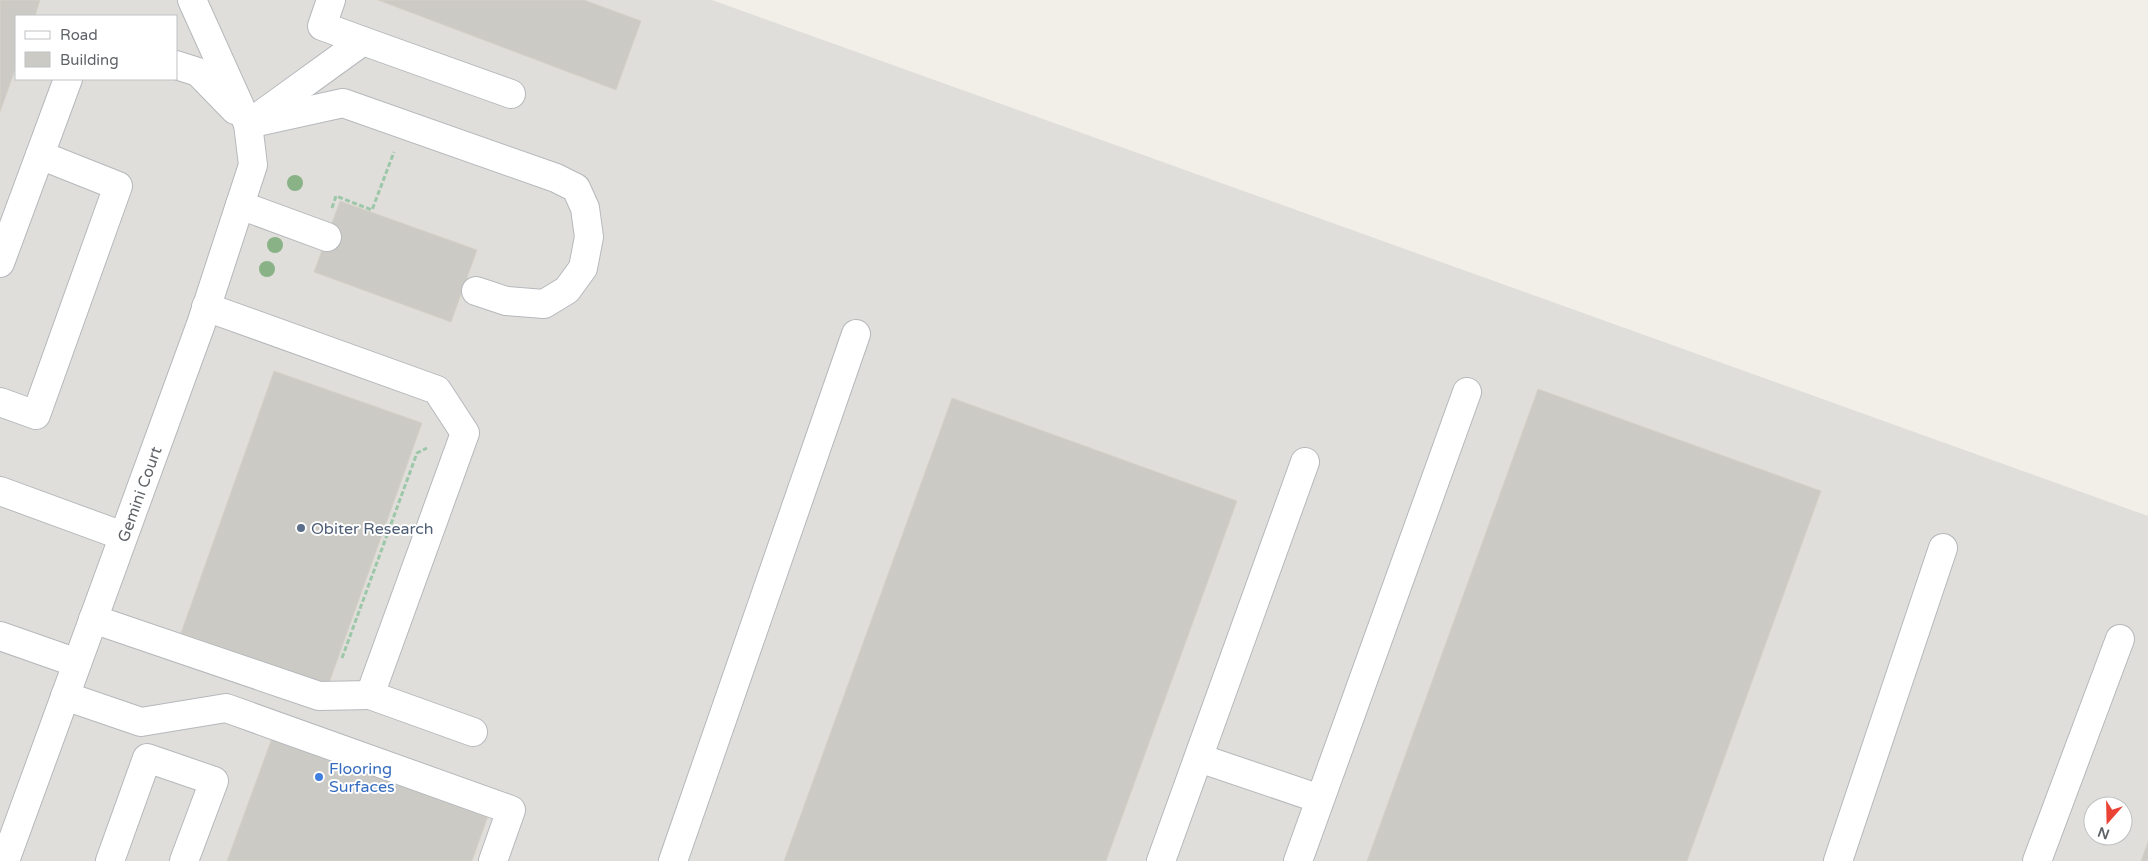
<svg xmlns="http://www.w3.org/2000/svg" width="2148" height="861" font-family="'Varela Round',sans-serif">
<style>
.industrial{fill:#e0deda;fill-rule:evenodd}
.building{fill:#cccac5;stroke:#d6d1c6}
.lines{fill:none;stroke-linecap:round;stroke-linejoin:round}
.minor-casing{stroke:#b5b8bc;stroke-width:30}
.path{stroke:#9cc7a9;stroke-width:3;stroke-dasharray:5 2.5;stroke-linecap:butt}
.minor{stroke:#fff;stroke-width:28}
.tree{fill:#89b387}
.service-dot{fill:#5c6f8a;stroke:#fff;stroke-width:2}
.shop-dot{fill:#3f7fe0;stroke:#fff;stroke-width:2}
.labels{text-anchor:middle;stroke-width:4;stroke-linejoin:round;paint-order:stroke}
.street-label{font-size:16px;fill:#5f6368;stroke:#fff}
.service-label{font-size:16px;fill:#4e5e75;stroke:#fff;text-anchor:start}
.shop-label{font-size:16px;fill:#366cbe;stroke:#fff;text-anchor:start}
</style>
<rect width="100%" height="100%" fill="#f1efe8"/>
<path class="industrial" d="M0,0h712l1436,516v345h-2148zM16,16h160v63h-160zM2093,806h30v30h-30z"/>
<g class="building">
<polygon points="0,0 40,0 35,16 16,16 16,67 0,112"/>
<polygon points="378,0 584,0 641,21 616,90"/>
<polygon points="340,201 477,250 451,322 314,272"/>
<polygon points="274,371 422,423 328,686 181,633"/>
<polygon points="1538,389 1821,491 1687,861 1367,861"/>
<polygon points="952,398 1237,501 1106,861 784,861"/>
<polygon points="272,738 488,816 472,861 227,861"/>
<polygon points="2148,842 2148,861 2141,861"/>
</g>
<g class="lines">
<defs>
<g id="minor">
<polyline points="331,0 322,26 363,41"/>
<polyline points="176,65 198,72 235,110"/>
<polyline points="258,117 363,41 511,94"/>
<polyline points="248,124 343,103 556,178 576,188 585,208 589,237 583,268 567,290 544,304 506,301 476,291"/>
<polyline points="240,205 327,237"/>
<polyline points="0,263 68,79"/>
<polyline points="0,402 36,415 118,186 40,155"/>
<polyline points="0,491 123,536"/>
<polyline points="93,619 319,696 370,695 465,433 437,390 206,307"/>
<polyline points="0,636 77,663"/>
<polyline points="370,695 473,732"/>
<polyline points="65,696 141,722 226,708 511,810 493,861"/>
<polyline points="1199,758 1320,799"/>
<polyline points="5,861 201,324 253,165 248,124 192,0"/>
<polyline points="110,861 147,758 214,781 184,861"/>
<polyline points="673,861 856,334"/>
<polyline points="1161,861 1305,462"/>
<polyline points="1298,861 1467,392"/>
<polyline points="1838,861 1943,548"/>
<polyline points="2037,861 2120,639"/>
</g>
</defs>
<use href="#minor" class="minor-casing"/>
<g class="path">
<polyline points="332,208 336,196 372,210 394,152"/>
<polyline points="342,658 417,453 427,448"/>
</g>
<use href="#minor" class="minor"/>
</g>
<g class="tree">
<circle cx="295" cy="183" r="8"/>
<circle cx="275" cy="245" r="8"/>
<circle cx="267" cy="269" r="8"/>
</g>
<circle class="service-dot" cx="301" cy="528" r="5"/>
<circle class="shop-dot" cx="319" cy="777" r="5"/>
<g class="labels">
<g class="street-label">
<text transform="translate(139 494) rotate(-70)" y="6">Gemini Court</text>
</g>
<g class="service-label">
<text x="311" y="534">Obiter Research</text>
</g>
<g class="shop-label">
<text x="329" y="774">Flooring<tspan x="329" dy="18">Surfaces</tspan></text>
</g>
</g>
<rect x="15" y="15" width="162" height="65" fill="#ffffff" stroke="#bfc1c3"/>
<rect x="25" y="31" width="25" height="8" fill="#ffffff" stroke="#bfc1c3"/>
<text x="60" y="40" font-size="15" fill="#5f6368">Road</text>
<rect x="25" y="52" width="25" height="15" fill="#cccac5" stroke="#bfc1c3"/>
<text x="60" y="65" font-size="15" fill="#5f6368">Building</text>
<g transform="translate(2108 821) rotate(200)"><circle r="24" fill="#ffffff" stroke="#bfc1c3"/>
<path d="M0-4L9 19L0 12L-9 19Z" fill="#ea4335"/>
<text y="-8" font-size="14" font-weight="bold" text-anchor="middle" fill="#5f6368">N</text>
</g>
</svg>
